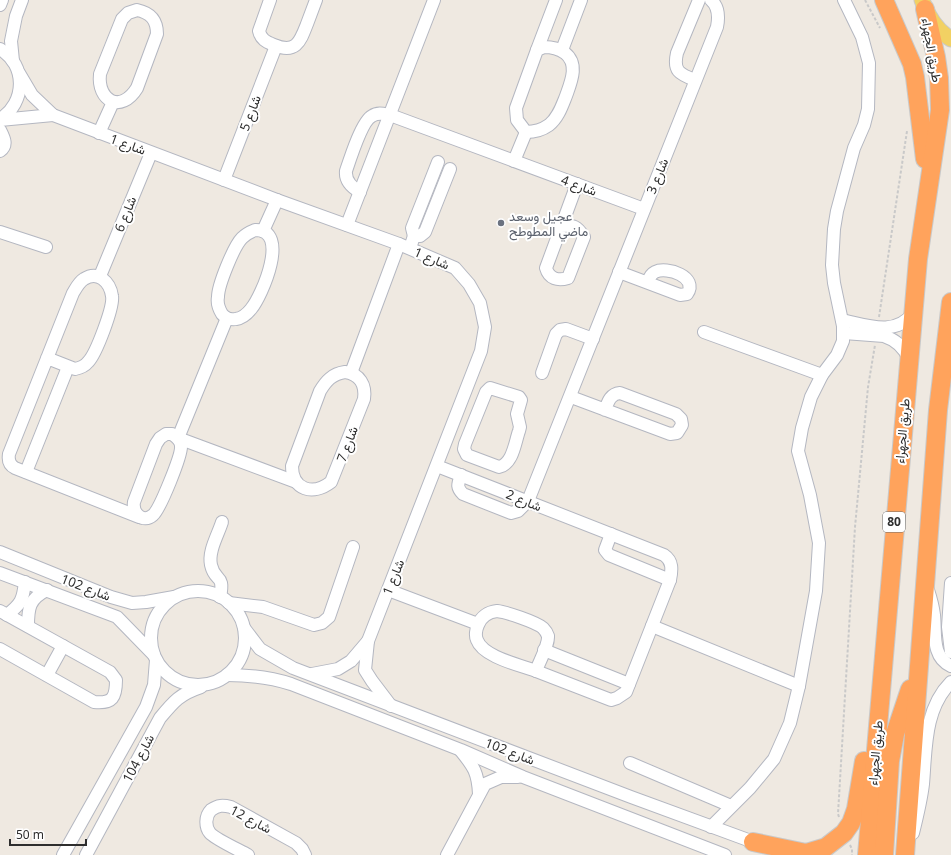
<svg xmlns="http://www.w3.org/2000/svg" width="951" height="855" font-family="'Noto Sans',Vazirmatn,sans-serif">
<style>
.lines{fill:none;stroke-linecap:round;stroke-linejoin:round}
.minor-casing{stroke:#b4b7c1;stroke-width:14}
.major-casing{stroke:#c9c9c9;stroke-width:17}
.highway-casing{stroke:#c9c9c9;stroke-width:20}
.path{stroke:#c9c9c9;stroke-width:2;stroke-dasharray:3 2;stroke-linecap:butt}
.minor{stroke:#fff;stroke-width:12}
.major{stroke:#f2d163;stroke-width:15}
.highway{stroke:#ffa35c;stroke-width:18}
.worship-dot{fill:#6b7280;stroke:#fff;stroke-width:1.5}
.labels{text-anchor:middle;stroke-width:4;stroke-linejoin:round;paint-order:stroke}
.shield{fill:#fff;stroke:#6d6d6d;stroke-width:1}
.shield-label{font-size:12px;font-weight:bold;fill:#2e2e2e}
.street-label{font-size:13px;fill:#2e2e2e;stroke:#fff}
.worship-label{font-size:13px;fill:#5b616d;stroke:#fff;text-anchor:start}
</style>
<rect width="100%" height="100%" fill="#efe9e1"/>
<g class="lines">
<defs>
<g id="minor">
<path d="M270,0l-11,31c2,9 8,11 15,14 22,9 26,-3 33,-21 3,-8 6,-16 9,-24"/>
<polyline points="0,5 2,0"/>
<path d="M137,10c14,3 20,10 20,24l-20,54c-16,26 -40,13 -37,-14l22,-55 6,-6z"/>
<path d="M544,47c8,0 14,1 21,6 14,11 6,29 1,43 -4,10 -8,22 -17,29 -7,5 -15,7 -23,7l-9,-12 -1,-12 21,-58z"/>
<path d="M0,49c27,16 26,54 0,70"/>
<polyline points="537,50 556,0"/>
<polyline points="562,50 581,0"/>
<polyline points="13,61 11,41 16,16 22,0"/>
<polyline points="19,73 32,95 53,115 277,200 399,244 455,268 469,284 480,303 485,327 481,351 368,641 365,670 372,681 391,706"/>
<path d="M695,80c-16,-6 -22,-9 -18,-27l22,-53"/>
<polyline points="0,120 53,115"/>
<path d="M0,130c4,8 8,15 0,21"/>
<polyline points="99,133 113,102"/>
<polyline points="514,161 526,132"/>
<polyline points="224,180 276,46"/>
<path d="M360,192c-9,-5 -15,-11 -14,-21 4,-12 16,-50 26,-55 6,-4 12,-2 18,-1l254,94"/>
<polyline points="347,225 434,0"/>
<path d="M561,226c13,-1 16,0 23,11l-16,41c-10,3 -19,1 -22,-10l31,-84"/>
<path d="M255,230c36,-1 7,66 -4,79 -4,5 -9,9 -15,10 -5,1 -11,-1 -14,-5 -3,-5 -5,-12 -4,-17 0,-12 16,-51 24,-59 4,-4 8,-6 13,-8z"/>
<polyline points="263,231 277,200"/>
<polyline points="0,232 46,247"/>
<polyline points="414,236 412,228 438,162"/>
<polyline points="410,248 414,236 420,236 425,232 450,169"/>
<path d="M619,272l61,23 7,-1c12,-17 -20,-28 -32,-22 -4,2 -6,6 -7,10"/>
<polyline points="100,276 151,153"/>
<path d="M842,320c24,5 54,17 71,-7"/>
<polyline points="704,332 822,375"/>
<path d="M844,333l40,3c12,4 20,11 25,23"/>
<path d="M47,358l28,11c5,-1 9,-2 13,-7 8,-8 26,-55 24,-66 -2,-14 -14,-26 -28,-17 -5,3 -8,9 -11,14l-64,161c-1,6 0,11 6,14l124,49"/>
<path d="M345,372c15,2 21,13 19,27l-33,83c-18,14 -39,8 -39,-16l28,-75c6,-10 12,-17 25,-19z"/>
<polyline points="351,373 399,244"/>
<polyline points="542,373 556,334 560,330 566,329 593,339"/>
<path d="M490,388l29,9 2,3 -4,14 3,13 -1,4c-4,11 -6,33 -20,36l-32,-12 -3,-6 1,-5 21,-52z"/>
<path d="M571,397l99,37 7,-1 5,-8 -1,-6 -5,-5 -56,-21c-10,1 -12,9 -15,17"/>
<path d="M166,434h6c4,3 9,6 9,12 1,9 -21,63 -28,69 -10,9 -21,-2 -19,-13l22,-58 4,-6z"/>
<polyline points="178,438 227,318"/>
<polyline points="178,438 296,482"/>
<path d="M437,466l227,89c9,6 8,15 6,25l-44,112 -9,6 -6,2 -75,-29"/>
<polyline points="26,472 68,367"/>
<path d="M461,475c-3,9 -5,12 2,19l48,19 7,-2 10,-10 189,-474c2,-10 2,-20 -6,-27"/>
<polyline points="611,534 605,550 609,555 670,580"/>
<polyline points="0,552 111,597 132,603 146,602 174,597"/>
<polyline points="0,573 117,617 154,655"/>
<polyline points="951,583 948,627 951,652"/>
<polyline points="388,590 478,624"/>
<path d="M928,590c3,9 5,17 6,25 2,18 -3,42 17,51"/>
<circle cx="198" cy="638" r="47"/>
<path d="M220,597c5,-24 -5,-14 -9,-32 -3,-14 7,-30 11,-43"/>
<polyline points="229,603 263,607 314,625 322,623 329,617 353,547"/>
<path d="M0,611l110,61 6,8c0,17 -3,24 -22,22l-94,-53"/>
<path d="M497,611c9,1 39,11 46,17 2,2 4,5 5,8 1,9 -9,26 -12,35 -16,-6 -53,-14 -59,-31 -2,-4 -1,-11 1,-15 3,-8 10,-13 19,-14z"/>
<path d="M7,615c14,-11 16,-15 18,-33"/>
<path d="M28,626c0,-18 1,-27 19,-36"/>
<polyline points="652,626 799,686"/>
<polyline points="244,628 260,649 293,668 631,797 759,844"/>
<polyline points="544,650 629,684"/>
<polyline points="312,674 338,669 351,661 368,641"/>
<polyline points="47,675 63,646"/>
<path d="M227,675c23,0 42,2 64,9l170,66 62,27 202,78"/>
<path d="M461,751c13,16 17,22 18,43"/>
<polyline points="630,763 731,806"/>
<polyline points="711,827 750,788 774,759 790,723 799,686 816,591 819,543 810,495 798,451 802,428 811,397 822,375 837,355 843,341 843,326 834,283 832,265 834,229 837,211 854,148 864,125 868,109 869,63 862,37 844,0"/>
<path d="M913,833c4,-16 8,-32 10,-49 3,-35 1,-75 28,-102"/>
<polyline points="63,855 146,707 154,685 156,660"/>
<path d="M86,855l74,-137c14,-17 20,-24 41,-31"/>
<path d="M248,855c-9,-5 -33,-16 -38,-22 -5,-6 -5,-17 1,-23 7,-5 12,-5 20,-3l65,36 6,6 3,6"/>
<polyline points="447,855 485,784 501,777 518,777"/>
</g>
<path id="major" d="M922,0c5,15 15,31 29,39"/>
<g id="highway">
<polyline points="884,0 912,64 915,77 925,159"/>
<polyline points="753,842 806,853 826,847 844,833 851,823 856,809 864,761"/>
<polyline points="867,855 918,259 940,110 939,78 936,57 925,9"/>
<polyline points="884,855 890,761 895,734 910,689"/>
<polyline points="905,855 938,410 951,302"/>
</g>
</defs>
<use href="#minor" class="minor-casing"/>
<use href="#major" class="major-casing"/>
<use href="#highway" class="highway-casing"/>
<g class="path">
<polyline points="865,0 880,28"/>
<polyline points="879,317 907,131"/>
<polyline points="839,817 838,814 855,527 868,387 875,345"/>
<polyline points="850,845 852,849 852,855"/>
</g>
<use href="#minor" class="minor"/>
<use href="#major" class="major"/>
<use href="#highway" class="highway"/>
</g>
<circle class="worship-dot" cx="501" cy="223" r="4"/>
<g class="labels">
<rect class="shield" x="883" y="512" width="22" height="20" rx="3"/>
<g class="shield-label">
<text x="894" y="526">80</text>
</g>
<g class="street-label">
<text transform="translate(932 50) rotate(80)" y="5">طريق الجهراء</text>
<text transform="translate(250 113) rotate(-69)" y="5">شارع 5</text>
<text transform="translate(128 144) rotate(20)" y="5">شارع 1</text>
<text transform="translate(657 176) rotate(-68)" y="5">شارع 3</text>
<text transform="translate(579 185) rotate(20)" y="5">شارع 4</text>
<text transform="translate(125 214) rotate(-68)" y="5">شارع 6</text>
<text transform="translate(432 258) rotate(23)" y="5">شارع 1</text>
<text transform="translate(902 431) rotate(-85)" y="5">طريق الجهراء</text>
<text transform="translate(347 444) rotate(-69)" y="5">شارع 7</text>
<text transform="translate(524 500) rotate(22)" y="5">شارع 2</text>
<text transform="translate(393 577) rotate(-68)" y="5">شارع 1</text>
<text transform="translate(86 587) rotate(21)" y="5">شارع 102</text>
<text transform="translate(510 751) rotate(21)" y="5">شارع 102</text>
<text transform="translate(875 753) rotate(-85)" y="5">طريق الجهراء</text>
<text transform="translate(138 758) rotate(-62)" y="5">شارع 104</text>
<text transform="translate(251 819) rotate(28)" y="5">شارع 12</text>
</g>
<g class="worship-label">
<text x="509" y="221">عجيل وسعد<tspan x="509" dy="15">ماضي المطوطح</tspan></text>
</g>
</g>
<path d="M10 839v6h76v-6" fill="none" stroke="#2e2e2e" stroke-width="2"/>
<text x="16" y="839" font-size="12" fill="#2e2e2e" stroke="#ffffff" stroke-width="3" paint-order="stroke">50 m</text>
</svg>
